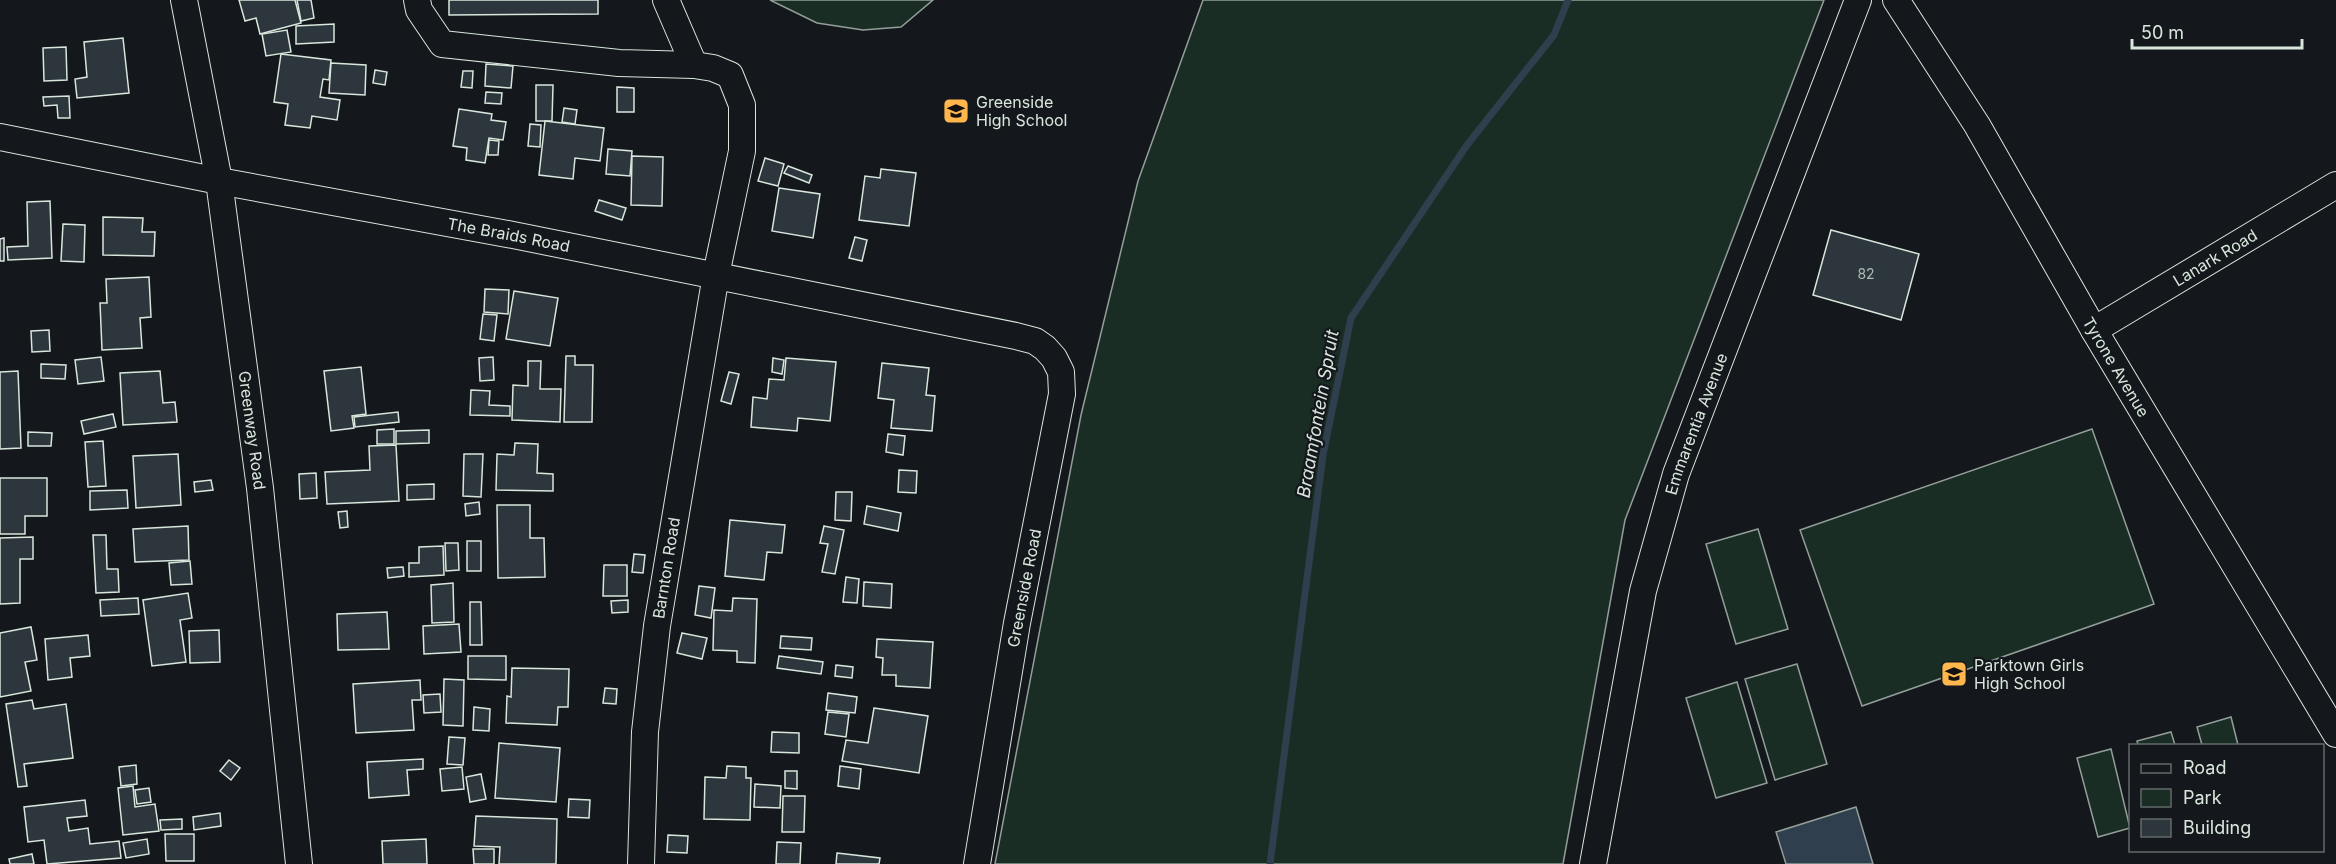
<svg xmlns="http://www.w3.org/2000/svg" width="2336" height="864" font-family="Inter,sans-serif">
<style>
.green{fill:#1a2d24;stroke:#939e99;stroke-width:1.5}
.water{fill:#2f3f4d;stroke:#939e99;stroke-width:1.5}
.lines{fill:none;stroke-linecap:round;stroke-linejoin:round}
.stream{stroke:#2f3f4d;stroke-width:7}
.building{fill:#2c363c;stroke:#d8e6dc;stroke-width:1.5}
.minor-casing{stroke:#d8e6dc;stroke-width:28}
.minor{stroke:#14181c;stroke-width:26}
.labels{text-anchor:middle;stroke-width:4.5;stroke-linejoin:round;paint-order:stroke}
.number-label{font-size:14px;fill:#adbab4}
.poi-label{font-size:16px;fill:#d8e6dc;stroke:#14181c;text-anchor:start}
.street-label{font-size:16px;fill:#d8e6dc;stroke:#14181c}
.water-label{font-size:18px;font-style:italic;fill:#d8e6dc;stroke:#14181c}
</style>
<rect width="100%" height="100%" fill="#14181c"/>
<g class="green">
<polygon points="770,0 933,0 901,27 863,30 817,23"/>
<polygon points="1203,0 1824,0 1625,520 1563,864 995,864 1081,415 1138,181"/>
<polygon points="2092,429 2154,604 1862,706 1800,530"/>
<polygon points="1758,529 1788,629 1736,644 1706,544"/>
<polygon points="1797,664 1827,764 1775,780 1745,679"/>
<polygon points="1737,682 1767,783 1716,798 1686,698"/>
<polygon points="2231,717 2238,745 2202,745 2197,727"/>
<polygon points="2171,732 2175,745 2138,745 2137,741"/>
<polygon points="2111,749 2130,828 2098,837 2077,758"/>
</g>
<polygon class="water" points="1856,807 1873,864 1786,864 1776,832"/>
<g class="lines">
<polyline class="stream" points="1270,864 1323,455 1351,318 1467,145 1554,35 1568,0"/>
</g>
<g class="building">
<polygon points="239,0 295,0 301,23 260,34 256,18 245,21"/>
<polygon points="297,0 311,0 314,18 301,21"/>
<polygon points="449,0 598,0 598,14 449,15"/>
<polygon points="334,24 334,42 296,44 296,26"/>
<polygon points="287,30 291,52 266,56 262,34"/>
<polygon points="123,38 129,93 77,98 75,79 87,77 84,42"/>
<polygon points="66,47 67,80 44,81 43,48"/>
<polygon points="281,54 331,60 329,80 323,79 320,97 340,100 337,120 312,116 310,128 285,125 288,104 274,102"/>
<polygon points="331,63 366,65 365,95 329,93"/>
<polygon points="486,64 513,66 511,88 485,86"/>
<polygon points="375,70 387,72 385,85 373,83"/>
<polygon points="463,71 473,71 472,88 461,87"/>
<polygon points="536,85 553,85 552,121 536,121"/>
<polygon points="617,87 634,88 634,112 617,112"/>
<polygon points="486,92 502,93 501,104 485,103"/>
<polygon points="69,96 70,118 58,118 57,105 44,106 43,97"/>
<polygon points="564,108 577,110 575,124 562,122"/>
<polygon points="459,109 492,114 491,120 506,122 503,140 489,138 485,163 466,160 467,148 453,146"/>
<polygon points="545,121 604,128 600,161 575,158 573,179 539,175"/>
<polygon points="530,124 541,125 540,147 528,146"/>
<polygon points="489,140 499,141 498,155 488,155"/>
<polygon points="608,149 632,151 630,176 606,174"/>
<polygon points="632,156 663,157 662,206 631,205"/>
<polygon points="765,158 784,164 778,186 758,181"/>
<polygon points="788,166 812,175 809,183 784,173"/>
<polygon points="881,169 916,173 909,226 859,220 865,176 880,178"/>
<polygon points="779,188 820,194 813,238 772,231"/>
<polygon points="599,200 626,208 622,220 595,211"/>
<polygon points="50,201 52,258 8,260 7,247 28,246 27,202"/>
<polygon points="103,217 143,218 142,232 155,232 154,256 103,255"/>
<polygon points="63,224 85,225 84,262 61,261"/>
<polygon points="1831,230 1919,254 1901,320 1813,295"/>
<polygon points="855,237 867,240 862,261 849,258"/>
<polygon points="4,238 4,261 0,261 0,239"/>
<polygon points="149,277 151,317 140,318 142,348 102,350 100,303 107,303 106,279"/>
<polygon points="485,289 509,290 508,314 484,312"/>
<polygon points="514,291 558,298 550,346 506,339"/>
<polygon points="483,314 497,315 494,341 480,339"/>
<polygon points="49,330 50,351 32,352 31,331"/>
<polygon points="566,356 575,356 575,365 593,365 592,422 564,422"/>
<polygon points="101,357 104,381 78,384 75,360"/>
<polygon points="493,357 494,380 480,381 479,358"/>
<polygon points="773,358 784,360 782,374 772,372"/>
<polygon points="786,358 836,362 830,421 798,418 797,431 751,427 753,397 767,399 769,379 784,380"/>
<polygon points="528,361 541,361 540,389 561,389 560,422 512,420 513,385 528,386"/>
<polygon points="882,363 929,368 926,395 935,396 932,431 891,428 894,400 878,398"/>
<polygon points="41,364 66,365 65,379 41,378"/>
<polygon points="361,367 366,414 352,416 354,428 331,431 324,371"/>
<polygon points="18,371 21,448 0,449 0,372"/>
<polygon points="160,371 163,403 175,402 177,422 123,425 120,373"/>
<polygon points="729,372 739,374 731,404 721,401"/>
<polygon points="471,390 490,391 489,405 510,406 510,416 470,415"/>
<polygon points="398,412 399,422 355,427 354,417"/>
<polygon points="113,414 116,427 84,434 81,421"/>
<polygon points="394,429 394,444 377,444 377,430"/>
<polygon points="429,430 429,443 396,444 396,431"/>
<polygon points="28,432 52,433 51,446 28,446"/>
<polygon points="888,434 905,436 903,455 886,452"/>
<polygon points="103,441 106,486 88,487 85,442"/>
<polygon points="515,443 538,444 537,473 553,474 553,491 496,490 497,454 514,455"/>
<polygon points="396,445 399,501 327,504 325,472 370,470 369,446"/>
<polygon points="178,454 181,505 136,508 133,456"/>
<polygon points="464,454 483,454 481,497 463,496"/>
<polygon points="899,470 917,471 916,493 898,492"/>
<polygon points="316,473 317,498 300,499 299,474"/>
<polygon points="0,478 47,478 47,516 25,516 25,534 0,534"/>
<polygon points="211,480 213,490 195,492 194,482"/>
<polygon points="434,484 434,499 407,500 407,485"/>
<polygon points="127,490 128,508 90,510 90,491"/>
<polygon points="836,492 852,492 851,521 835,520"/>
<polygon points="479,502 480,514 466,516 465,504"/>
<polygon points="497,505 530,505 530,538 544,538 545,577 498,578"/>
<polygon points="867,506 901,513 898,531 864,524"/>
<polygon points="347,511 348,527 340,528 338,512"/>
<polygon points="730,520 785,525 782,553 767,552 764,580 725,576"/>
<polygon points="188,526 189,560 135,562 133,529"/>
<polygon points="824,526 844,530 835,574 822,572 828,544 820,543"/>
<polygon points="93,535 106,535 107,569 118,569 119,592 96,593"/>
<polygon points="33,537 33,559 20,559 20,603 0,604 0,538"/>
<rect x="467" y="541" width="14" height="30"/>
<polygon points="445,543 458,543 459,570 446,571"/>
<polygon points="443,546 444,575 409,577 409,563 419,563 419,547"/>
<polygon points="634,554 645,555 643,573 632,572"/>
<polygon points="190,561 192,584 171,585 169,563"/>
<polygon points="604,565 627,565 627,596 603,596"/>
<polygon points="403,567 404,576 388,578 387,568"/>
<polygon points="846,577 859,579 857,603 843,602"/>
<polygon points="864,582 892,584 891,608 863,606"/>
<polygon points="453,583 454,622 432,623 431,585"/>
<polygon points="699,586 715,588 711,618 695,615"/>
<polygon points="188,593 192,618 180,620 186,662 152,666 143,600"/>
<polygon points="138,598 139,614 101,616 100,600"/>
<polygon points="733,598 757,599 755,663 737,662 737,651 713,650 714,610 732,611"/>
<polygon points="628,600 628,612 612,613 611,601"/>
<polygon points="470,602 481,602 482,645 470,645"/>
<polygon points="387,612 389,649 338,650 337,614"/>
<polygon points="459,624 461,652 424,654 423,626"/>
<polygon points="31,627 37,660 25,662 31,691 0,697 0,633"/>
<polygon points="219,630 220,662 190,663 189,631"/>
<polygon points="682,633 707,638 702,659 677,653"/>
<polygon points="88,635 90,656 70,658 72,677 48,680 45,639"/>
<polygon points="781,636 812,638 811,650 780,648"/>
<polygon points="877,639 933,642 930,688 896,686 896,675 882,675 883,658 876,657"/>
<polygon points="468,656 506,656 506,680 468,679"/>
<polygon points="779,656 823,662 821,674 777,668"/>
<polygon points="836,665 853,667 852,678 835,676"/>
<polygon points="512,668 569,669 568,707 558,707 557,725 506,723 507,696 511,697"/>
<polygon points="444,679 464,680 463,726 443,725"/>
<polygon points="420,680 421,700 412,700 414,730 356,733 353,684"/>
<polygon points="605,688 617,689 616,704 603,703"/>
<polygon points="828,693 857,697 855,713 826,710"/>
<polygon points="440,694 441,712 424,713 423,695"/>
<polygon points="32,700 34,709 66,704 73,758 24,764 27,786 18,787 6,704"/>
<polygon points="474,707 490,709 489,731 473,730"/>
<polygon points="874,708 928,716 919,773 842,761 846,740 868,743"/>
<polygon points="828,712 849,714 846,737 825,734"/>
<polygon points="772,732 799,733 799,753 771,752"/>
<polygon points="449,737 465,738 463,765 447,764"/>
<polygon points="499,743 560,748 556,802 495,798"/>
<polygon points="423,759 423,769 407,770 409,795 369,798 367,762"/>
<polygon points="229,760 240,768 231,780 220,771"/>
<polygon points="136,765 137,784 121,786 119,767"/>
<polygon points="727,766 746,767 746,778 751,778 750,820 704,819 705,777 726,778"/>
<polygon points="840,766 861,769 859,789 838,786"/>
<polygon points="462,767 464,789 442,791 440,769"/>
<polygon points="785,771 797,771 797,789 785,788"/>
<polygon points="481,774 486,799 470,802 466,777"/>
<polygon points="755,784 781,786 780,808 754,807"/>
<polygon points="133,786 135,807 155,804 159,831 123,835 118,788"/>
<polygon points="149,788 151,802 137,804 135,790"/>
<polygon points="783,796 805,796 804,832 782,832"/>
<polygon points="569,799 590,800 589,818 568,817"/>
<polygon points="85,800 87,816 67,818 69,831 88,828 90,844 119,841 121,858 47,864 44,840 28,842 24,807"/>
<polygon points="220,813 221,826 194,830 193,817"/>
<polygon points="476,816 557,819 556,864 499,864 500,847 474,846"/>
<polygon points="182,819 182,829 161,830 160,820"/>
<polygon points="165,834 194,834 194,861 166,861"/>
<polygon points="668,835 688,836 687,853 667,852"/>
<polygon points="147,839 149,854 126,858 123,843"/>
<polygon points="426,839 427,864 383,864 382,841"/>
<polygon points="777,842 801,843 800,864 776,864"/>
<polygon points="473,849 494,849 494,864 474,864"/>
<polygon points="837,853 880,858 879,864 836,864"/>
<polygon points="32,854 34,864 10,864 9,859"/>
</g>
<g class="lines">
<defs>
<g id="minor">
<path id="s1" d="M184,0l35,181 41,307 39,376"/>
<polyline points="417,0 419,10 442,44 619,63 694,65 713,68 730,75 742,105 742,151 716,275 657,626 645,732 641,864"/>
<polyline points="666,0 694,65"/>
<path id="s2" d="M1896,0l81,125 117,205 242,404"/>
<path id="s3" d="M0,137l219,44 294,54 503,101 19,5 10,7 9,10 7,14 1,22 -45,229 -40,241"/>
<path id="s4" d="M2094,330l242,-145"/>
<path id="s5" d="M1593,864l50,-273 33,-117 182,-474"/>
</g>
</defs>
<use href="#minor" class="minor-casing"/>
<use href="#minor" class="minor"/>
</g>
<defs>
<symbol id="school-square" viewBox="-11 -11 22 22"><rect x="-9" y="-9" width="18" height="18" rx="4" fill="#ffb74d" stroke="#14181c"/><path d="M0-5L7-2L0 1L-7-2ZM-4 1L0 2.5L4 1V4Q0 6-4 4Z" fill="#111"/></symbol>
</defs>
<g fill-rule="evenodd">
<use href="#school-square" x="941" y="96" width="30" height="30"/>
<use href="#school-square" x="1939" y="659" width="30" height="30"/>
</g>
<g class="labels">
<g class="number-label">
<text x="1866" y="279">82</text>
</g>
<g class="poi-label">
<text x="976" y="108">Greenside<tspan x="976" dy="18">High School</tspan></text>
<text x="1974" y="671">Parktown Girls<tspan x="1974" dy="18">High School</tspan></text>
</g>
<g class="street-label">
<text dy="6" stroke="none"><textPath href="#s3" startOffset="518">The Braids Road</textPath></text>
<text dy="6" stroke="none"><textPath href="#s4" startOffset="141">Lanark Road</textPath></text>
<text dy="6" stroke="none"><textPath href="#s2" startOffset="428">Tyrone Avenue</textPath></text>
<text dy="6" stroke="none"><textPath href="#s5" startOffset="453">Emmarentia Avenue</textPath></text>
<text dy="6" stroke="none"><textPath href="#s1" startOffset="436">Greenway Road</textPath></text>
<text transform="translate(666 568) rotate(-81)" y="6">Barnton Road</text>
<text transform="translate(1024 588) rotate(-79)" y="6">Greenside Road</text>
</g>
<g class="water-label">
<text transform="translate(1318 414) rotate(-80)" y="6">Braamfontein Spruit</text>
</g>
</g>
<rect x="2129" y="744" width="195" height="108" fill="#14181c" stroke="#626a69" stroke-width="1.5"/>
<rect x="2141" y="764" width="30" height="9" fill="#14181c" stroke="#626a69" stroke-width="1.5"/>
<text x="2183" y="774" font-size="18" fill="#d8e6dc">Road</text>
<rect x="2141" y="789" width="30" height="18" fill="#1a2d24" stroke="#626a69" stroke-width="1.5"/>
<text x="2183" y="804" font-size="18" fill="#d8e6dc">Park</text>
<rect x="2141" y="819" width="30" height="18" fill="#2c363c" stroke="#626a69" stroke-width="1.5"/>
<text x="2183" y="834" font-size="18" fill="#d8e6dc">Building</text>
<path d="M2132 39v9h170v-9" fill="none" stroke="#d8e6dc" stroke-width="3"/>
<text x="2141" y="39" font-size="18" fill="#d8e6dc" stroke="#14181c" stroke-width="4.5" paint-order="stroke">50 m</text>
</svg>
